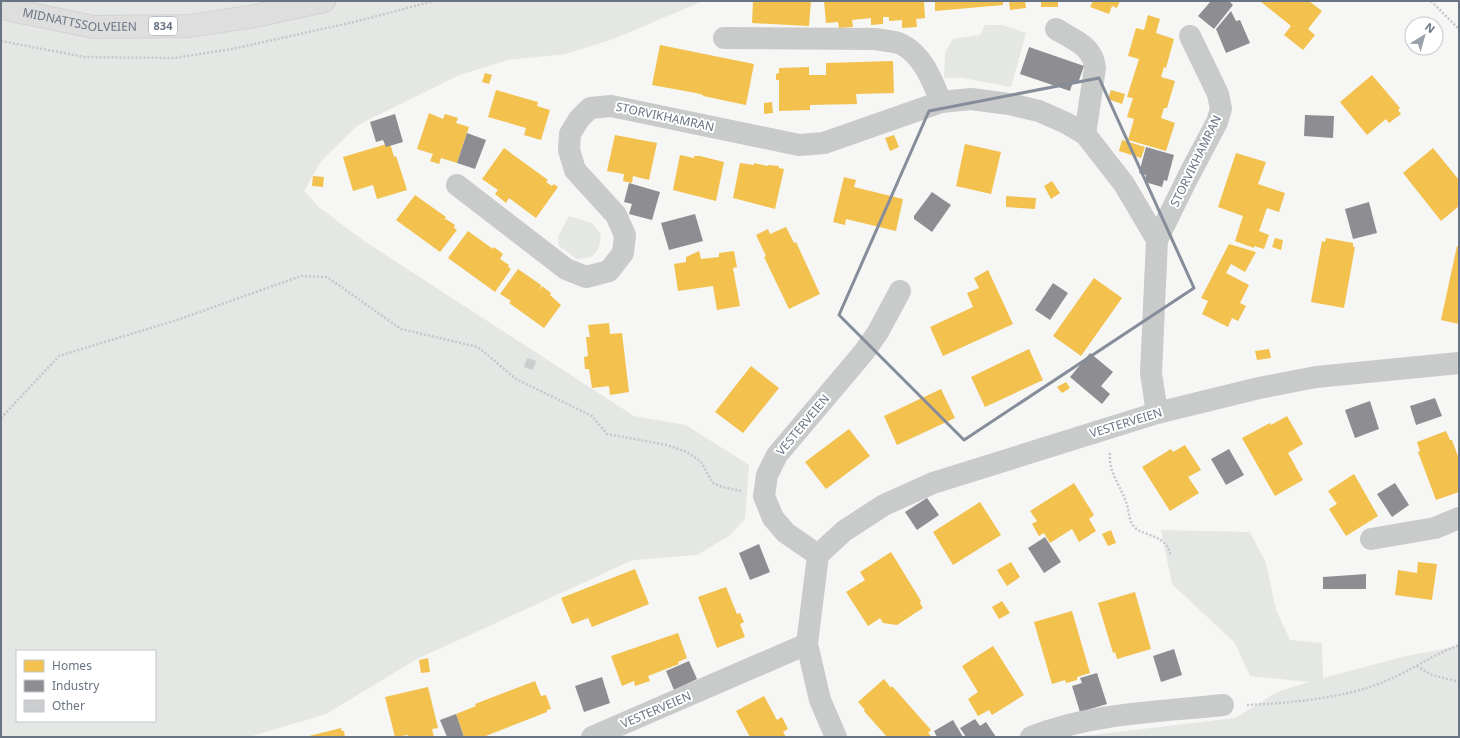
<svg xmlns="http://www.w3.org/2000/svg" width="1460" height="738" font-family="'Noto Sans',sans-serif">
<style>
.green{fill:#e4e7e3;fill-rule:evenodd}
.homes{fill:#f2c14e}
.industry{fill:#8d8d92}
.building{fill:#cccdce}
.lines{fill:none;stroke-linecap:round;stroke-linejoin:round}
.primary-casing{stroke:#d2d3d3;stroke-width:24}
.path{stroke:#c6c7c9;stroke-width:2.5;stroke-dasharray:2 2;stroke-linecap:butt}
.street{stroke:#c9caca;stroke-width:22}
.primary{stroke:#dededf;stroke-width:22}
.marked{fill:none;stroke:#848d99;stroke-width:3;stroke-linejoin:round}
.labels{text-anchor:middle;stroke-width:4;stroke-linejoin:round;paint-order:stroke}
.shield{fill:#fff;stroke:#959ea8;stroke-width:1}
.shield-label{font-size:11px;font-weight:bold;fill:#687483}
.street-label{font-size:12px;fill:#687483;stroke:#fff}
</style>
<rect width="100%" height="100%" fill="#f6f6f5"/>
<g class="green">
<path d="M1,1h702l-87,37 -50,16 -58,6 -51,16 -99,49 -37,36 -17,30 16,17 44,33 270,175 52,9 63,40 -4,54 -16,17 -32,19 -64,5 -216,99 -91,55 -77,23h-248zM17,651h138v70h-138z"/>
<polygon points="985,25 1002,25 1026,33 1011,87 963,78 944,78 945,53 953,39 980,35"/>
<polygon points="569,216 592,223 601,234 599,247 592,257 577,259 559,246 558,237"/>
<polygon points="1161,530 1250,532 1266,563 1276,610 1290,640 1322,643 1323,678 1406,656 1459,646 1459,737 1075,737 1235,718 1277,692 1309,682 1250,676 1235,643 1172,584"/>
</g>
<g class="homes">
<polygon points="753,1 811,1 809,26 752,23"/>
<polygon points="824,1 924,1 925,18 916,19 917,27 902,28 902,20 889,21 889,17 883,17 883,24 871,25 871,18 852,20 853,27 839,28 838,22 826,23"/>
<polygon points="935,1 1003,1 1003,5 935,11"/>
<polygon points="1009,1 1025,1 1026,8 1010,10"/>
<rect x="1041" y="1" width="17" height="6"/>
<polygon points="1093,1 1120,1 1117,8 1112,6 1109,14 1090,7"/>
<polygon points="1260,1 1309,1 1322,11 1308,29 1315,35 1303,50 1284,35 1291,26"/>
<polygon points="1148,15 1160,19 1156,33 1174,39 1166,68 1164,67 1161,77 1175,81 1167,108 1164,108 1161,118 1175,123 1166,151 1128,140 1134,119 1127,117 1133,98 1127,97 1139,59 1128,56 1136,28 1144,30"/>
<polygon points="660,45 754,64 746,105 703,96 703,95 696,93 652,85"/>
<polygon points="893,61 894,93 856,94 857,104 810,105 810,110 779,111 779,80 776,80 776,74 779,73 779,68 809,67 809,75 826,75 826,63"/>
<polygon points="485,73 492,75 489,84 482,82"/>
<polygon points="1372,75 1400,108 1398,110 1401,114 1389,123 1386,119 1367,135 1340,102"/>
<polygon points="496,90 538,102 537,106 550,110 541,140 524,135 526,128 488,117"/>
<polygon points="1111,90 1125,94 1122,104 1108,99"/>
<polygon points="772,102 773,113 764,114 764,103"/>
<polygon points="429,113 443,119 445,114 458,118 456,123 469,127 457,163 441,158 439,164 430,161 433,154 417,149"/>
<polygon points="615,135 657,143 649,180 633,176 632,183 623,181 624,174 607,171"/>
<polygon points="894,135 899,147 890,151 885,138"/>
<polygon points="1122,140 1145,147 1141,158 1119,151"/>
<polygon points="390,143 394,157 396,156 407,190 377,199 373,185 353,191 343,157"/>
<polygon points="965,144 1001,152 991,194 956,186"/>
<polygon points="504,148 548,180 546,182 552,186 554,184 558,187 536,218 509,198 506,203 495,194 498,190 482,179"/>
<polygon points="1433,148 1459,180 1459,206 1441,221 1403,173"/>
<polygon points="1236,153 1266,162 1258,184 1285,193 1279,212 1267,208 1259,231 1269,235 1264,249 1254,246 1254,248 1235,241 1243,216 1218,207"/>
<polygon points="680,155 694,158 694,156 700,156 724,162 716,201 673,190"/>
<polygon points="740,163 754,165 754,163 768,166 768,165 779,166 779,168 784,169 775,209 733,198"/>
<polygon points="313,176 324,177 323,187 312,186"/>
<polygon points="844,177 856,180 854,187 903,199 896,231 846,219 845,225 833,222"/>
<polygon points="1052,181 1060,193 1051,199 1044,186"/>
<polygon points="415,195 446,217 444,220 446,219 455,225 454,228 457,230 440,252 396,220"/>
<polygon points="1006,196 1036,198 1035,209 1006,207"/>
<polygon points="786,227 794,243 796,242 820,294 789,309 764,257 766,256 756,235 768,229 770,234"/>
<polygon points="468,231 493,249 494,247 503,254 500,259 509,265 508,267 511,269 495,292 448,258"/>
<polygon points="1275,238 1283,240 1281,250 1272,247"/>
<polygon points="1326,238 1353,243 1353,247 1355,247 1344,308 1311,302 1322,241 1325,242"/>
<polygon points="1229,244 1256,252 1245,272 1231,264 1226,273 1249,285 1240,303 1246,306 1238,321 1232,318 1228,327 1202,314 1208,301 1201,298"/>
<polygon points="1457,246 1459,246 1459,324 1441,320"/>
<polygon points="699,251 701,259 719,257 719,253 734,251 737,267 733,268 740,306 717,310 713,286 678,291 674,264 686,262 686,257"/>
<polygon points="518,269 541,285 540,290 542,286 551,293 550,295 561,305 544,328 509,303 511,301 500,294"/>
<polygon points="988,270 1013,324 943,356 930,327 973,307 967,293 979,288 974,278"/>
<polygon points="1094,278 1122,298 1081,356 1053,336"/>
<polygon points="609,323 610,334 622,333 629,392 610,395 609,386 592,388 589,369 585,369 584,357 588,356 586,337 590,337 588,325"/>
<polygon points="1029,349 1043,380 985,407 971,377"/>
<polygon points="1269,349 1271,358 1257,360 1255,351"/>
<polygon points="751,366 779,388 743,433 715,412"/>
<polygon points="1066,382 1070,388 1062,393 1057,387"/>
<polygon points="941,389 955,418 897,445 884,416"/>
<polygon points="1287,416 1303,444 1288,453 1303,480 1275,496 1242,438 1270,423 1271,425"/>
<polygon points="849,429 870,456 826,489 805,462"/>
<polygon points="1446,431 1450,440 1452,440 1459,459 1459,492 1436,500 1418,452 1420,451 1417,442"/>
<polygon points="1185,445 1201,470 1188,477 1199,493 1170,511 1142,467 1171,449 1173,452"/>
<polygon points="1354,474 1378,516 1346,536 1329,509 1337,504 1328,491"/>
<polygon points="1074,483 1094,515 1089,519 1096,531 1079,542 1072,529 1050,543 1044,533 1039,536 1032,524 1037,521 1030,511"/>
<polygon points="980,502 1001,535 953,565 933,532"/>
<polygon points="1111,530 1116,543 1108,546 1102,534"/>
<polygon points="891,552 921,601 920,603 923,608 897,625 883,623 880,618 868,626 846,592 865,580 860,572"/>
<polygon points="1011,562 1020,577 1007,586 997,570"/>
<polygon points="1418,562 1437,564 1432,600 1395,595 1398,570 1417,573"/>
<polygon points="635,569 649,604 592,627 588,618 572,624 561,598"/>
<polygon points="726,587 737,614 740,613 744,622 740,624 745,637 717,648 698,597"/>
<polygon points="1135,592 1151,649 1117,659 1115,652 1113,653 1098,603"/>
<polygon points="1002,601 1010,613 999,619 992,607"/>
<polygon points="1072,611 1090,673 1077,677 1077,680 1066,683 1065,680 1052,684 1034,622"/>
<polygon points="678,633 687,658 678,662 679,664 648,676 650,681 635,686 634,681 622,686 611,656"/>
<polygon points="993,646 1024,695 992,715 989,710 978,716 968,699 978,692 962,666"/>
<polygon points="428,658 430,672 421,673 419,660"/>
<polygon points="884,679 891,688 892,686 931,730 928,733 932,737 887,737 864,711 865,710 858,702"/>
<polygon points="535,681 541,696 546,695 551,709 547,710 547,712 483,737 464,737 456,714 476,706 475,704"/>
<polygon points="428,687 438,728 432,729 434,737 408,737 408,735 395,737 385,697"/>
<polygon points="764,696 777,720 782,717 788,729 783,732 786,737 750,737 736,711"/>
<polygon points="341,728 342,731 344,731 345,737 305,737"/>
</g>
<g class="industry">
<polygon points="1211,1 1229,1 1233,5 1214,29 1198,16"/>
<polygon points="1231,11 1236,21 1240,20 1250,43 1226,53 1216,29"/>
<polygon points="1029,47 1084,66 1078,83 1073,82 1070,91 1020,74"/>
<polygon points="395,114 403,142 386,147 383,140 376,142 370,122"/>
<polygon points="1305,115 1334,116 1333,138 1304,136"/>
<polygon points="467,133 486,140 475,169 457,163"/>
<polygon points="1146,147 1174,155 1167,181 1164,180 1162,187 1145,182 1146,175 1139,173"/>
<polygon points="629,183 660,192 652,220 629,214 632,204 624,202"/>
<polygon points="932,192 951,205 932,232 914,219 914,216"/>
<polygon points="1369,202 1377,233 1353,239 1345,209"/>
<polygon points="695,214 703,241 669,250 661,223"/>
<polygon points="1053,283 1068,293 1050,320 1035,310"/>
<polygon points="1090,353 1113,372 1101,386 1110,394 1102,404 1070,377"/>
<polygon points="1435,398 1442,416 1416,425 1410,406"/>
<polygon points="1370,401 1379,429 1355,438 1345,410"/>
<polygon points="1229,449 1244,475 1226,485 1211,459"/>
<polygon points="1395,483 1409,505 1392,517 1377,494"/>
<polygon points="927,498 939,515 917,530 905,512"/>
<polygon points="1045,537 1061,562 1044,573 1028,548"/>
<polygon points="759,544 770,572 750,580 739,553"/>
<polygon points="1366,574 1366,589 1323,589 1323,577"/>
<polygon points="1174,649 1182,675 1161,682 1153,656"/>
<polygon points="689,661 697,679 674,690 666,671"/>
<polygon points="1097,673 1107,704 1080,712 1072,686 1082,683 1080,678"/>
<polygon points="602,677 610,703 584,712 575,686"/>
<polygon points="456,714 464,737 447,737 440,720"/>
<polygon points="975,719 980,726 986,722 996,737 966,737 960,728"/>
<polygon points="953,720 963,737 937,737 934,731"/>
</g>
<polygon class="building" points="527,358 536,361 533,370 524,367"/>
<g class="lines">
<defs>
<g id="primary">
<path id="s1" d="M1,8l93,19 95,-1 66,-10 69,-15"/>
</g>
</defs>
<use href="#primary" class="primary-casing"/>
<g class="path">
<polyline points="1431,1 1459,29"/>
<polyline points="1,41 85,57 174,58 232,49 354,22 434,1"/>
<polyline points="1,418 59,356 180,319 301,276 327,277 401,329 478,347 516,379 592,416 607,434 667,445 687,452 701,462 713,483 722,487 741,491"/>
<path d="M1110,453c-2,18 10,32 16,49 3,7 2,16 7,23 8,13 32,6 38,31"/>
<polyline points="1417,666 1432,675 1459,682"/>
<path d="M1247,705c44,-2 101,-7 141,-25 24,-10 46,-26 71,-35"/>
</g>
<g class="street">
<path d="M1056,29c18,11 37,17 39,39l-10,66"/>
<path d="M724,38l152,1c8,2 18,2 25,5 22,11 31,36 40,58"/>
<polyline points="457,185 566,269 586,277 609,271 623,253 625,235 616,215 575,170 569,150 570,134 579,119 590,108 611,106 799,145 824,143 941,102 971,99 1009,104 1039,111 1066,123 1085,134 1124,184 1157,240 1151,373 1157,413"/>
<polyline points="1157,240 1188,177 1217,122 1221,109 1218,94 1190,36"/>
<polyline points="1371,539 1435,528 1459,518"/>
<polyline points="818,555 786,533 773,518 764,496 767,475 777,455 864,352 878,332 900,291"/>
<polyline points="592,737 807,644"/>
<polyline points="836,737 820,700 807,644 818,555 844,531 884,505 933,483 1157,413 1259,388 1316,377 1459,363"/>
<path d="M1031,737c60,-24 128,-25 192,-32"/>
</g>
<use href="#primary" class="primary"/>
</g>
<path class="marked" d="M1099,78l95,210 -230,152 -125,-125 90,-204z"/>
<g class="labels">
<rect class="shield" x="149" y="17" width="28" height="18" rx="3"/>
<g class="shield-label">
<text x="163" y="30">834</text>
</g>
<g class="street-label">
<text dy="4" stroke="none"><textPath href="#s1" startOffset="80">MIDNATTSSOLVEIEN</textPath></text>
<text transform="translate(665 117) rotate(12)" y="4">STORVIKHAMRAN</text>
<text transform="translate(1196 161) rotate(-64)" y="4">STORVIKHAMRAN</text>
<text transform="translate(1126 423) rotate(-17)" y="4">VESTERVEIEN</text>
<text transform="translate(803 425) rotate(-50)" y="4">VESTERVEIEN</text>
<text transform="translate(656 710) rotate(-23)" y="4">VESTERVEIEN</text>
</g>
</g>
<rect width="1460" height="738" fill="none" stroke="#687483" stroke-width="4"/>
<rect x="16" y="650" width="140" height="72" fill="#ffffff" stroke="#c3c7cd"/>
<rect x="24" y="660" width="20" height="12" fill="#f2c14e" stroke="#c3c7cd"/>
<text x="52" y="670" font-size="12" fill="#687483">Homes</text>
<rect x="24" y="680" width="20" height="12" fill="#8d8d92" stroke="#c3c7cd"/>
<text x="52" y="690" font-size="12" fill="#687483">Industry</text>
<rect x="24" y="700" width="20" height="12" fill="#cccdce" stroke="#c3c7cd"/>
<text x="52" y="710" font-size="12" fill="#687483">Other</text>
<g transform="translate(1424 36) rotate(37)"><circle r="19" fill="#ffffff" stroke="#c3c7cd"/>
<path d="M0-3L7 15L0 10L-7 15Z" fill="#9aa2ab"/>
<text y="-6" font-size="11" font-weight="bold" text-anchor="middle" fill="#687483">N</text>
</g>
</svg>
